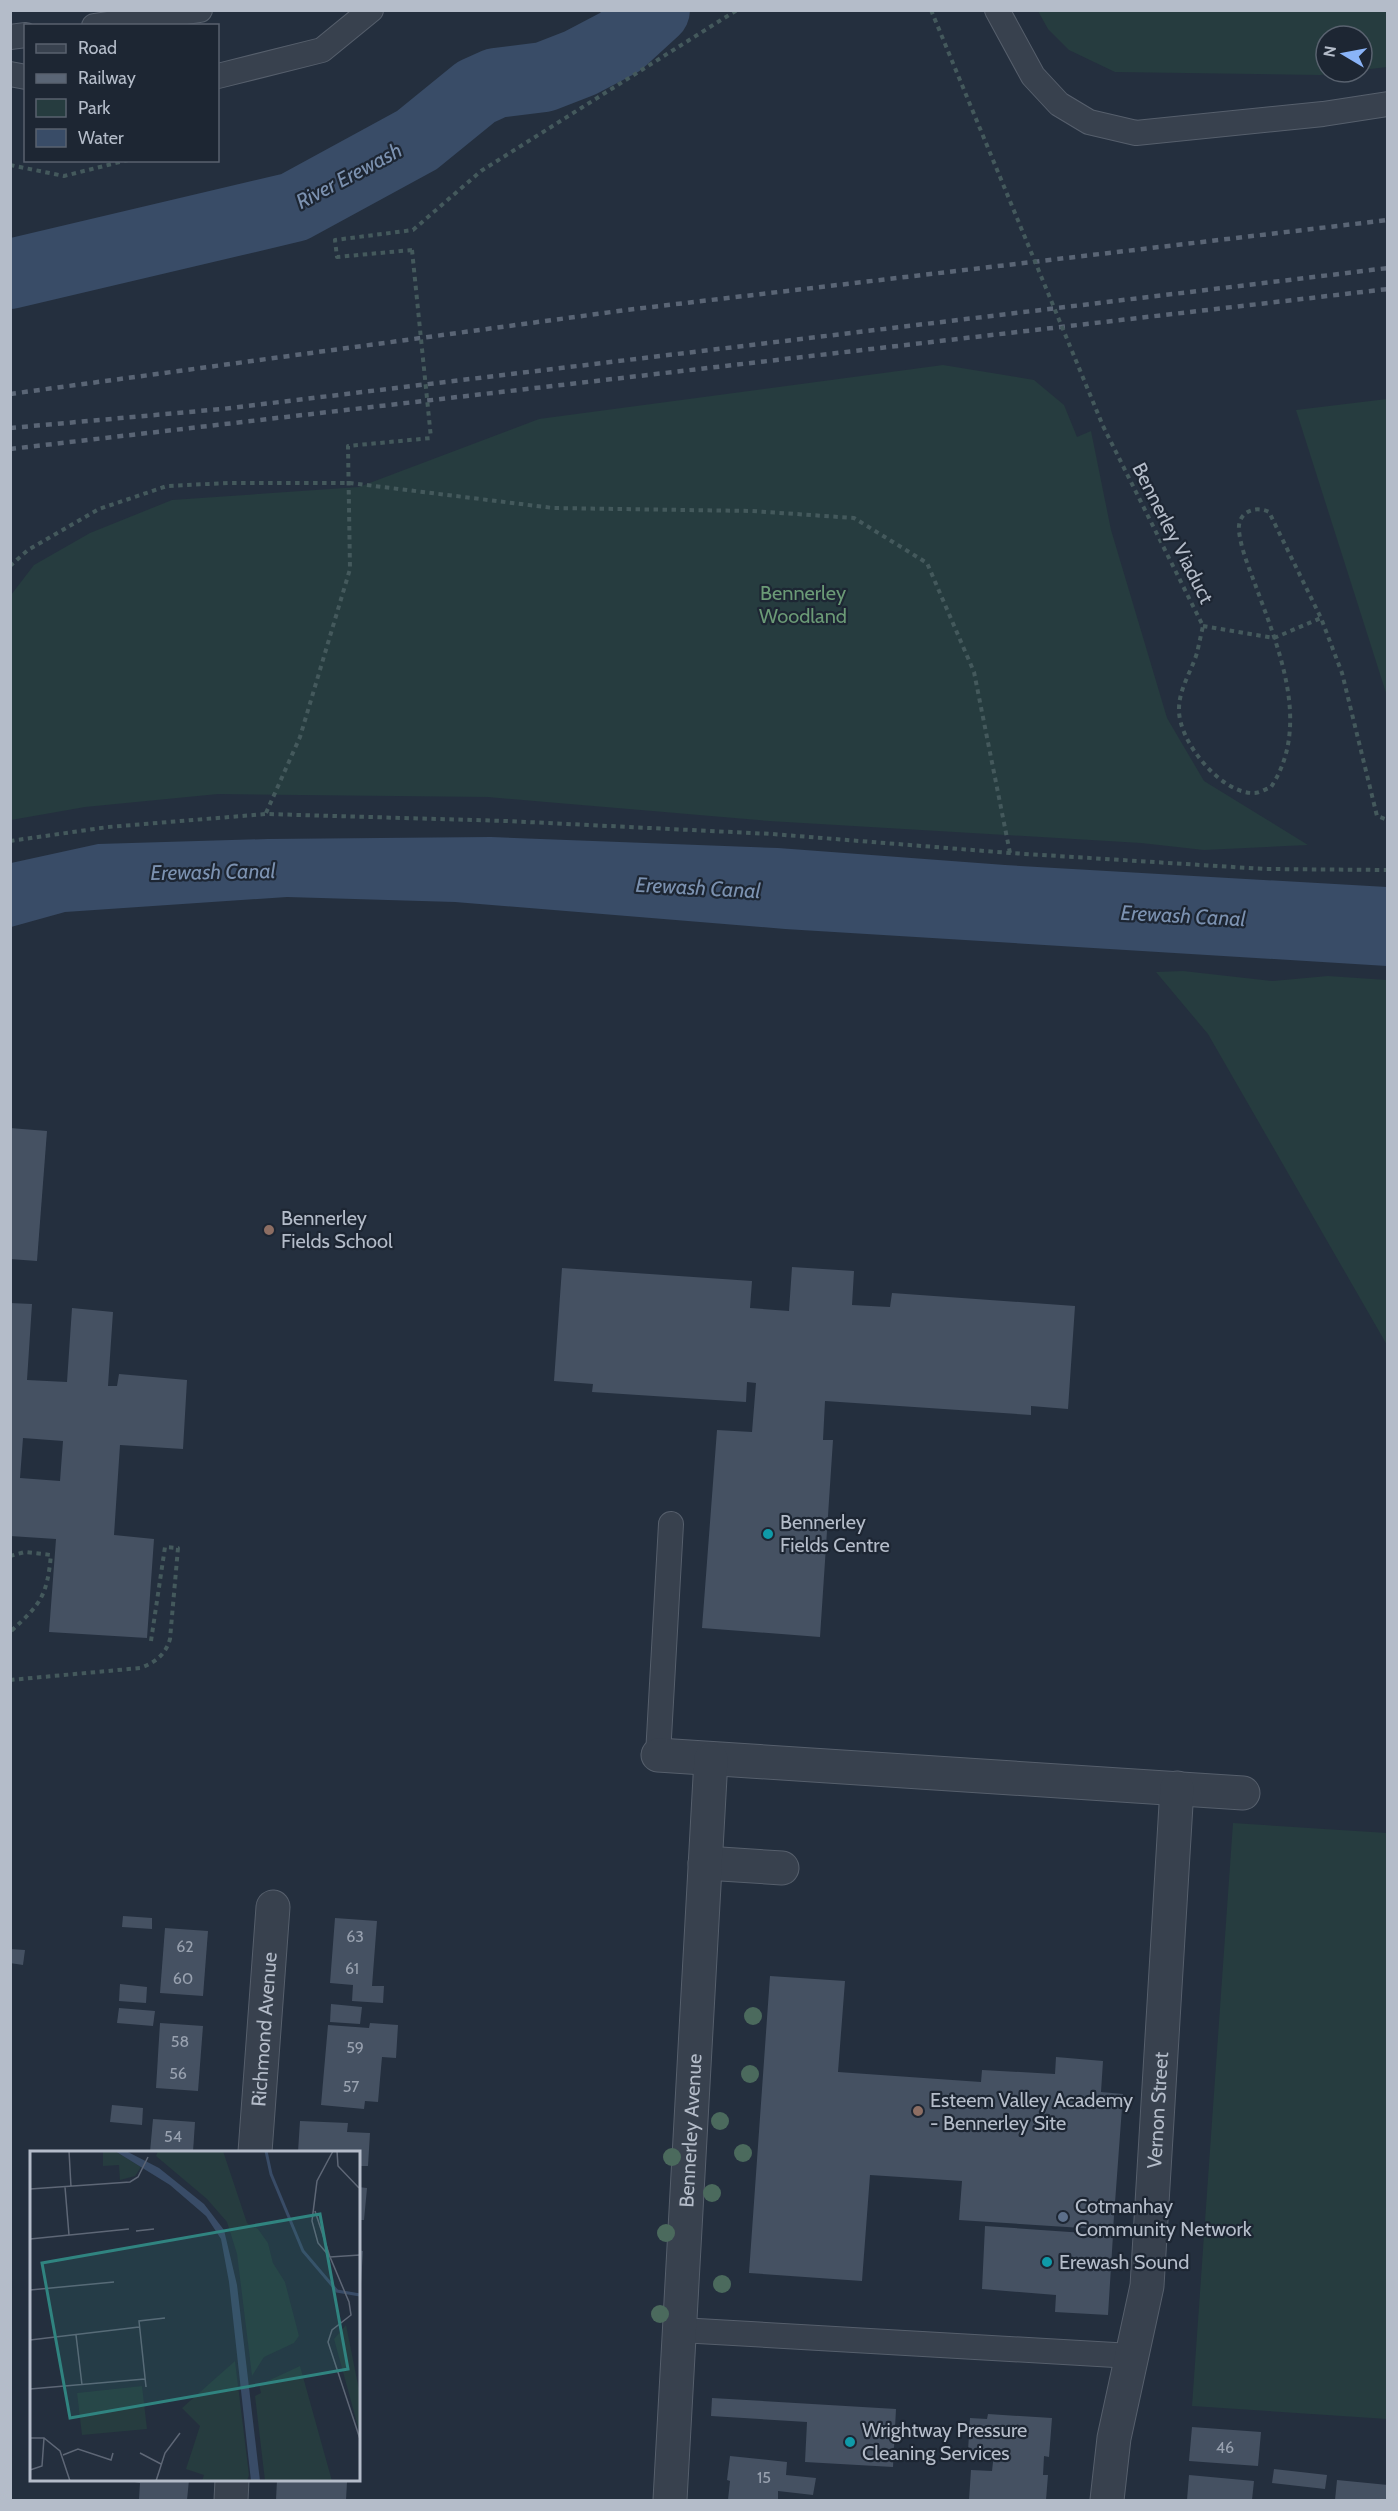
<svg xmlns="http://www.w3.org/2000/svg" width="1398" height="2511" font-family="Cabin,sans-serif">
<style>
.green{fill:#263c3f}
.water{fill:#394c67}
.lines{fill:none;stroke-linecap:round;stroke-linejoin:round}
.river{stroke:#394c67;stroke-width:70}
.building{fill:#455162;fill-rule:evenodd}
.service-casing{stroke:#565f6c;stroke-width:26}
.minor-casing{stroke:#565f6c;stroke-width:35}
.path{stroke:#44595c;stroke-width:4;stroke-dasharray:4.5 4.5;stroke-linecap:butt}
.service{stroke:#38414e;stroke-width:24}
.minor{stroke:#38414e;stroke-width:33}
.rail{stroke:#5a6575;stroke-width:4.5;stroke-dasharray:6 6;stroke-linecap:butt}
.path-bridge{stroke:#44595c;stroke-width:4;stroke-dasharray:4.5 4.5;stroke-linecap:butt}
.tree{fill:#4b6a5d}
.education-dot{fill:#8d6e63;stroke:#1d2633;stroke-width:2}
.culture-dot{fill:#0f9aa8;stroke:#1d2633;stroke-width:2}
.service-dot{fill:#5c6f8a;stroke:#1d2633;stroke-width:2}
.labels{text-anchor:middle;stroke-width:4.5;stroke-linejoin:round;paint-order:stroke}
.number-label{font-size:16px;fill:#98a1af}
.street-label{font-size:20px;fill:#b4bcc9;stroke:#1d2633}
.park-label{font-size:20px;fill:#6b9a76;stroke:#1d2633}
.poi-label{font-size:20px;fill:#b4bcc9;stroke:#1d2633;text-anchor:start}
.water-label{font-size:21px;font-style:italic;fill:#7c92b1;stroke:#1d2633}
.inset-river{fill:none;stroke:#394c67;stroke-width:3}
.inset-road{fill:none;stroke:#5e6776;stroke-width:1.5}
.view{fill:#308480;fill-opacity:0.15;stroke:#308480;stroke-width:3}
.inset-edge{fill:none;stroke:#b4bcc9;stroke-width:3}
</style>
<rect width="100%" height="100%" fill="#242f3e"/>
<g class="green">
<polygon points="1038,11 1387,11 1387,67 1362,70 1362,36 1326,36 1326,72 1344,72 1320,75 1115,72 1069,50 1048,29"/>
<polygon points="943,365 1034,380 1064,405 1077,437 1091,431 1111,530 1167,718 1204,781 1308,845 1204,850 1141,843 769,821 488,797 218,794 85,807 11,820 11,595 34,565 90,533 172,500 359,487 539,419"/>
<polygon points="1387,399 1388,399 1387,696 1296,410"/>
<polygon points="1183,971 1273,981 1328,976 1387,980 1387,1345 1208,1034 1156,972"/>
<polygon points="1233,1823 1387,1833 1387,2419 1192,2406"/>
</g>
<polygon class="water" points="491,837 778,848 1005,865 1387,887 1387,966 785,929 455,902 287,897 65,912 11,927 11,863 98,844 268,839"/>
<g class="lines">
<polyline class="river" points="10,274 294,207 417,140 476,92 496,83 544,77 580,63 620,42 655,10"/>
</g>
<g class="building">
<polygon points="10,1128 47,1131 37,1261 10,1259"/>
<polygon points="792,1267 854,1271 852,1305 890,1307 892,1293 1075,1306 1068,1409 1031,1406 1031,1415 825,1401 823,1440 833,1440 820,1637 702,1628 717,1430 752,1432 756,1383 747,1382 746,1402 592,1392 593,1384 554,1381 562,1268 752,1281 750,1308 789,1311"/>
<path d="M10,1303l22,1 -5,76 40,2 5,-74 41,4 -5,74h9l2,-12 68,6 -4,69 -63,-4 -6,90 40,4 -7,99 -98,-6 7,-93 -46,-3zM23,1438l40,3 -3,40 -40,-3z"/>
<polygon points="123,1916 152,1918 152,1929 122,1927"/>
<polygon points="335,1918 377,1921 372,1986 384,1986 383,2003 352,2001 353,1985 330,1983"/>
<polygon points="165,1928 208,1931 203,1996 160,1993"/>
<polygon points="10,1949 25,1950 23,1965 10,1963"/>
<polygon points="770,1976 845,1981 838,2072 981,2082 982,2070 1055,2074 1056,2057 1103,2061 1101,2092 1123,2094 1113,2230 959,2220 962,2181 870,2175 862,2281 749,2273"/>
<polygon points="120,1984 147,1987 146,2003 119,2001"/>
<polygon points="331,2004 362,2007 360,2024 330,2022"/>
<polygon points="119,2008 155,2011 153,2026 117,2023"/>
<polygon points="160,2023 203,2026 198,2091 156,2088"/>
<polygon points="370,2023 398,2025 396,2058 382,2057 378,2102 365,2101 364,2109 321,2105 328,2025 369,2028"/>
<polygon points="112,2105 143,2108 142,2125 110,2122"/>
<polygon points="153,2119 195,2122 193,2152 150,2152"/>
<polygon points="300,2121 348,2123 347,2132 370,2133 368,2166 358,2166 358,2152 298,2152"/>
<polygon points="358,2187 367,2188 364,2220 358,2220"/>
<polygon points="985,2226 1113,2235 1108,2315 1055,2312 1056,2295 982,2289"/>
<polygon points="358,2250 363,2251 361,2284 358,2283"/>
<polygon points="712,2398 896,2409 893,2467 805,2462 807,2422 711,2416"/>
<polygon points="988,2414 1052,2418 1049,2457 1044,2456 1043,2475 1048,2475 1046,2500 969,2500 971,2470 992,2471 994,2453 968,2451 970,2418 987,2419"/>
<polygon points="1192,2427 1261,2432 1258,2466 1189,2461"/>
<polygon points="730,2456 787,2462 786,2475 816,2478 813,2495 778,2491 778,2500 728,2500 730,2481 727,2480"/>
<polygon points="1274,2469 1327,2475 1325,2489 1272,2483"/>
<polygon points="1189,2475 1254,2481 1252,2500 1187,2500"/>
<polygon points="123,2480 189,2480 187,2500 139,2500 140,2483"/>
<polygon points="277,2480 347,2482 346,2500 276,2500"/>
<polygon points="1337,2480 1388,2485 1388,2500 1335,2500"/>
</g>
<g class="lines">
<defs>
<g id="service">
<polyline points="997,10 1033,76 1059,104 1089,122 1136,133 1323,114 1388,104"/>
<polyline points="94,26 200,10"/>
<polyline points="10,37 26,35"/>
<polyline points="10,74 26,77"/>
<polyline points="218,76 322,50 371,10"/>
<polyline points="658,1755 671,1524"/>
<polyline points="680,2330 1132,2356"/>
</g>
<g id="minor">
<polyline points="658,1755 1243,1793"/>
<polyline points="705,1863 782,1868"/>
<path id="s1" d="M255,2152l18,-245"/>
<polyline points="231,2500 232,2480"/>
<path id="s2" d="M670,2500l41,-741"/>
<path id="s3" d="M1107,2500l7,-62 33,-152 30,-498"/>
</g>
</defs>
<use href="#service" class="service-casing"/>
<use href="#minor" class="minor-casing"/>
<g class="path">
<polyline points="10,165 64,176 128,160"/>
<polyline points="412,250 337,257 335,240 413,230 481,171 737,10"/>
<path d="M1103,426l100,200c-2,9 -4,18 -6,27 -6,19 -18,36 -18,56 -1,32 42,85 75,84 5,0 12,-4 17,-6 41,-62 7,-140 -16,-203 -6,-16 -14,-35 -16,-53 -2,-19 16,-26 30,-19l52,106 21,55 35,143 11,4"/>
<polyline points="10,566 28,550 99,509 167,486 228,483 350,483 553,508 752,511 854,518 927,563 974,672 1010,853"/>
<polyline points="1203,626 1274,638 1321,618"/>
<polyline points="266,813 300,737 350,569 348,446 431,438"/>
<polyline points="10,841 108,827 266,814 507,821 772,834 1010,853 1265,869 1388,870"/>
<path d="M10,1556l15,-4 26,3c-4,41 -10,49 -41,77"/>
<path d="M10,1680l130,-12c15,-5 26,-14 30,-29l8,-91 -13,-1 -14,94"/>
</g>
<use href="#service" class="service"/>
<use href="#minor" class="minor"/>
<g class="rail">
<polyline points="10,394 626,310 1388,220"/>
<polyline points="10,428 222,409 1388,268"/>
<polyline points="10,449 1388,289"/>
</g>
<g class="path-bridge">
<polyline points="931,10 1103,426"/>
<polyline points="412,250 431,438"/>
</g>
</g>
<g class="tree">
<circle cx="753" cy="2016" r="9"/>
<circle cx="750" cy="2074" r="9"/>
<circle cx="720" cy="2121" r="9"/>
<circle cx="743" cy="2153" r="9"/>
<circle cx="672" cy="2157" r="9"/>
<circle cx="712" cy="2193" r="9"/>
<circle cx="666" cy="2233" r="9"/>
<circle cx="722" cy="2284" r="9"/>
<circle cx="660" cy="2314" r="9"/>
</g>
<g class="education-dot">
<circle cx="269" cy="1230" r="6"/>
<circle cx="918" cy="2111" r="6"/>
</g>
<g class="culture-dot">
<circle cx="768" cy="1534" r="6"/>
<circle cx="1047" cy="2262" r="6"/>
<circle cx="850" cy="2442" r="6"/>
</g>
<circle class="service-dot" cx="1063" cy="2217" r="6"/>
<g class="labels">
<g class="number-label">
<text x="355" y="1942">63</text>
<text x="185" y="1952">62</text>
<text x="352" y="1974">61</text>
<text x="183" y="1984">60</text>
<text x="180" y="2047">58</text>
<text x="355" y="2053">59</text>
<text x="178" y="2079">56</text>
<text x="351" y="2092">57</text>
<text x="173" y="2142">54</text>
<text x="1225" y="2453">46</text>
<text x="764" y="2483">15</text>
</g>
<g class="street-label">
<text transform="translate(1173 533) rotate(63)" y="7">Bennerley Viaduct</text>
<text dy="7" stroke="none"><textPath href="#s1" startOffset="123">Richmond Avenue</textPath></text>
<text dy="7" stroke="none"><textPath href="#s3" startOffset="394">Vernon Street</textPath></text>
<text dy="7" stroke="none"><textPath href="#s2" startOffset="370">Bennerley Avenue</textPath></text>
</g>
<g class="park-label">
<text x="803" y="600">Bennerley<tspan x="803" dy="23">Woodland</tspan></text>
</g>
<g class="poi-label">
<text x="281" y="1225">Bennerley<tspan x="281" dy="23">Fields School</tspan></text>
<text x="780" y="1529">Bennerley<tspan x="780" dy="23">Fields Centre</tspan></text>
<text x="930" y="2107">Esteem Valley Academy<tspan x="930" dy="23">- Bennerley Site</tspan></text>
<text x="1075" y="2213">Cotmanhay<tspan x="1075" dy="23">Community Network</tspan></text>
<text x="1059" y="2269">Erewash Sound</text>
<text x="862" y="2437">Wrightway Pressure<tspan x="862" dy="23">Cleaning Services</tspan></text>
</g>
<g class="water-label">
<text transform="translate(349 176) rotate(-28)" y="7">River Erewash</text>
<text transform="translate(213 872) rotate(-1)" y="7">Erewash Canal</text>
<text transform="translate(698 888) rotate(3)" y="7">Erewash Canal</text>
<text transform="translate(1183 916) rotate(3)" y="7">Erewash Canal</text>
</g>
</g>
<g transform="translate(30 2151)">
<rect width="330" height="330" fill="#242f3e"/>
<path d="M73,0h12l26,16 -6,9 -15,4 -1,-15 -16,1zM128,0h65l24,72 11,6 10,14 5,20 12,19 14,54 -5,7 -30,14 -12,19 -15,-122 -10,-32 -20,-23 -51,-43zM316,174l14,70v39l-26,-95zM205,210l14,114 -2,6h-45l2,-6 -18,-6 14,-43 -18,-18zM270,215l32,115h-67l-10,-85 6,-3 -2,-8zM112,235l5,43 -65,6 -5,-42z" fill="#263c3f"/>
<path d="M85,0h11l33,17 45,36 20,26 13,55 23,196h-9l-22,-199 -8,-43 -15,-23 -36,-31z" fill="#394c67"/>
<path class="inset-river" d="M236,0l5,23 32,77 34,40 23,4"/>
<path class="inset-road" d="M39,0l2,36M303,0l-16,30 -5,40 6,22 12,14 19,45 2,13 -19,15 -4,12 32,97M307,0l1,15 21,22M35,36l4,48M0,38l100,-7 8,-5 10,-20M285,60l15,46 30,-2M106,80l18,-2M0,88l99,-10M0,139l84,-8M46,184l6,50M0,189l109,-13M116,236l-7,-66 26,-3M0,238l115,-10M0,287h14l16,13 10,30M110,302l21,11M33,304l15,-6 33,11 2,-7M0,319l12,-4 2,-28M126,330l9,-28 15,-20"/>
<path class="view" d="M290,63l28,155 -278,49 -28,-155z"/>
<rect width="330" height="330" class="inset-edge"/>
</g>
<rect width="1398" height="2511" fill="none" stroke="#b4bcc9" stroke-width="24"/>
<rect x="24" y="24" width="195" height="138" fill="#1d2633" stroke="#59626f" stroke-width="1.5"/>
<rect x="36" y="44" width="30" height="9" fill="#38414e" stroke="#59626f" stroke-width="1.5"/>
<text x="78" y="54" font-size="18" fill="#b4bcc9">Road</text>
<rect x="36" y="74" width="30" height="9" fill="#5a6575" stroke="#59626f" stroke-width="1.5"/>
<text x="78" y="84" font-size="18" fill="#b4bcc9">Railway</text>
<rect x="36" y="99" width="30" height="18" fill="#263c3f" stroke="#59626f" stroke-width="1.5"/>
<text x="78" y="114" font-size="18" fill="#b4bcc9">Park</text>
<rect x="36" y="129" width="30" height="18" fill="#394c67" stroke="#59626f" stroke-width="1.5"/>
<text x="78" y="144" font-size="18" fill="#b4bcc9">Water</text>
<g transform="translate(1344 54) rotate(280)"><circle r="28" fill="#1d2633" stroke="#59626f" stroke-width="1.5"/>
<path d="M0-4.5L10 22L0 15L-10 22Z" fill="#8ab4f8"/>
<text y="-9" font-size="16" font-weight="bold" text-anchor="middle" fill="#b4bcc9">N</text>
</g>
</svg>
